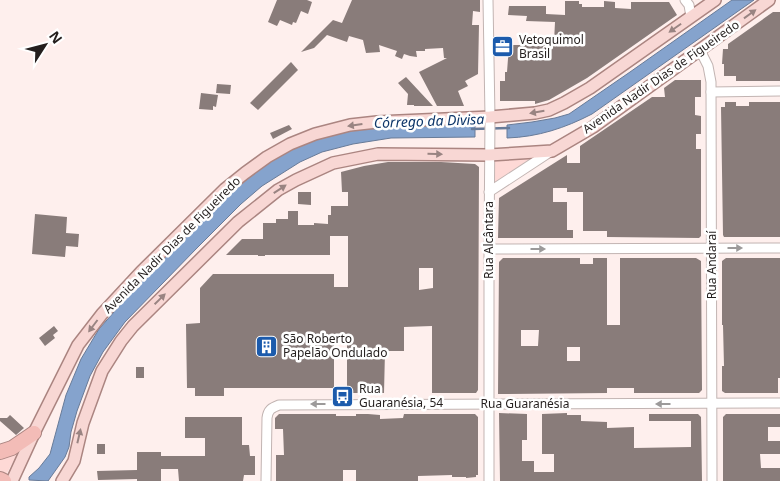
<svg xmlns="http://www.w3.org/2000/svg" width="780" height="481" font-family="'Noto Sans',sans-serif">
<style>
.green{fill:#fed9d6}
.water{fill:#85a3cd;stroke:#687b98}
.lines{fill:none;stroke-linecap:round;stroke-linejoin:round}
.stream{stroke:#687b98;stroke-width:2.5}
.building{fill:#897c7a;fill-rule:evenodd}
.minor-casing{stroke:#c2b4b2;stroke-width:11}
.major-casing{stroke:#ab8581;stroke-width:14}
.highway-casing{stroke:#ab8581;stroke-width:16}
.minor{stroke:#fff;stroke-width:9}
.major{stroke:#f8d7d4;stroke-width:11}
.highway{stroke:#f3bcb7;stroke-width:14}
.oneway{fill:#998482}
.oneway2{fill:#9c9a9a}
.labels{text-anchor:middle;stroke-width:5;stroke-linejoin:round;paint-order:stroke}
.poi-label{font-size:12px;fill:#241f1e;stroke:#fff;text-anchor:start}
.street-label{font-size:12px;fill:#241f1e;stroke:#fff}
.water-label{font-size:14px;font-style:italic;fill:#0e3669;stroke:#fff}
</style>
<rect width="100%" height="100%" fill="#feefed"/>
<g class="green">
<polygon points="531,158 495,183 494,161"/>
<polygon points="17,454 3,481 0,481 0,457"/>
</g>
<g class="water">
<path d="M732,0h22l-162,114c-27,14 -54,23 -85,24v-13l25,-3 23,-4 14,-4 61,-42z"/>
<polygon points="475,123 475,137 391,138 353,144 322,152 300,162 262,186 241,204 197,248 125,322 103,352 90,376 77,411 71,432 69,447 65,457 48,481 29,480 29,477 39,468 50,454 66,395 81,359 99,329 129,295 166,254 229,190 260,166 304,141 354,126"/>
</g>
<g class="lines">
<polyline class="stream" points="472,129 509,128"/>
</g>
<g class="building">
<polygon points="277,0 307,0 312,2 308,14 301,11 296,23 293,22 292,25 280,20 277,26 268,22"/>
<polygon points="352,0 480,0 480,12 473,11 472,25 479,25 478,74 465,81 468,86 458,91 464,106 437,106 419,72 447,58 444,58 443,48 425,49 425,51 416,51 417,57 410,56 404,54 402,59 395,56 397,51 379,45 380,52 366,53 363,40 349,36 347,42 327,35 314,48 301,52 333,20 342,23"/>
<polygon points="565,1 579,1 579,4 582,4 582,7 604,7 604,1 615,2 615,8 631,9 631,2 669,2 677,15 587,78 549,100 535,104 535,101 500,101 500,81 505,81 505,72 507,72 509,45 540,45 540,41 554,42 555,22 526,21 527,16 508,15 509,6 546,6 546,14 565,15"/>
<polygon points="773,12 780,12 780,81 736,81 736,76 724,76 724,64 722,64 723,49 728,49 728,44"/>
<polygon points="291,62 298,70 258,110 250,103"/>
<polygon points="406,77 433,106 414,106 414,105 407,105 408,94 398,83"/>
<polygon points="675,80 701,80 701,97 695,97 695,115 701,116 701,134 696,134 696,149 701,149 701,236 699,238 607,237 607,231 583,231 583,192 567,192 567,188 553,188 553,202 567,202 567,230 573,230 573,238 498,238 499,198 567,155 567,163 580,163 580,146 652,97 665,97 664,88"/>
<polygon points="217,84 231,85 230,94 216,93"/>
<polygon points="201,93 218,95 216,107 213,106 213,110 199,109"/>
<polygon points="725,102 736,102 736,106 749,106 749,102 780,102 780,237 724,237 723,235 721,107 725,107"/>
<polygon points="289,125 292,129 273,139 270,133"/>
<path d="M388,162h53l34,2 4,3 -1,223 -2,3h-44v-67l-28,1v24h-19l-1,42h-37v-53h-13v48h-110v8h-29v-8h-8l-1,-64 14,-1v-35l13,-14h121v13h14v-51h-18v19h-65v1h-7v-1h-32l16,-16h21v-16h13v-4h12v-8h10v14h16v-2l14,1v-9h3v-9h17v-14h-6l-1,-20 23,-6zM419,268h14v20l-14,2z"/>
<polygon points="298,192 311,192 311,205 298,204"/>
<polygon points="35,214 67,217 66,233 79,234 78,247 66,246 65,257 32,254"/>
<path d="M503,258h77v6h13v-6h14v67h13v-67h76l5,3 1,129 -3,3h-65v-5h-27v5l-109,1 1,-132zM521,330h18l-1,16h-17zM567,347h13v14h-13z"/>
<polygon points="726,258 780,258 780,378 778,378 778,393 725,393 722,391 722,366 724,366 723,325 722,325 722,261"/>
<polygon points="54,326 58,331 53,335 55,338 45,346 39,338"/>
<rect x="136" y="367" width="8" height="11"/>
<polygon points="499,413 527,414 527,440 522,440 522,461 534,461 534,472 554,472 554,454 542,454 542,414 567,413 567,415 581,415 581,421 607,422 607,428 634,427 634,448 691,447 691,421 649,421 649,414 698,414 701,417 702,481 500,481"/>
<polygon points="279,414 336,414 336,416 356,416 356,414 368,414 380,415 380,419 403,418 404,414 475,414 478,417 478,475 476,475 476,477 466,478 466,477 452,477 452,475 418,476 418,481 356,481 356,470 343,470 343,481 276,481 276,455 284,455 283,429 275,429 275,418"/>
<polygon points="726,414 780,414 780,427 768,427 768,441 780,441 780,454 760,454 761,468 780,468 780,481 723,481 723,417"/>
<polygon points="10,415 24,428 16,435 0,421 0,418 7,418"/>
<polygon points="185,417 242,417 242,445 249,445 250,456 255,456 255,475 244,475 243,481 179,481 178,469 161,469 161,481 137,481 137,479 98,480 97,471 137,470 137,452 161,452 161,456 205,456 205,438 185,438"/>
<rect x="97" y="444" width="8" height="10"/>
</g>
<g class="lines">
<defs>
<g id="minor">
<polyline points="488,0 490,117 489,249 489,481"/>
<polyline points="685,0 689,5 691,17"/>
<polyline points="700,50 708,66 711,82 712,481"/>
<polyline points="711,92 780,91"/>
<polyline points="489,192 550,152"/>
<polyline points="489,249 780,248"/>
<path d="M266,481l1,-63c1,-8 4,-10 12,-13l501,-2"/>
</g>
<g id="major">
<polyline points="12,481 34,433 78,345 102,314 141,272 225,189 245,173 267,157 290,144 315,134 350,125 377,122 490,117 535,113 549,110 564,103 590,88 715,0"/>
<polyline points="62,481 74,461 83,423 102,371 121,341 133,326 238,222 278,190 296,180 333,163 378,154 489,155 552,151 593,127 769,0"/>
</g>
<g id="highway">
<polyline points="0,452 12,448 34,433"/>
<polyline points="0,479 4,481"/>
</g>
</defs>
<use href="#minor" class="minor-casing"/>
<use href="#major" class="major-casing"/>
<use href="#highway" class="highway-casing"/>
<use href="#minor" class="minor"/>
<use href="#major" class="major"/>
<use href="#highway" class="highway"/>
</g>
<defs><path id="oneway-solid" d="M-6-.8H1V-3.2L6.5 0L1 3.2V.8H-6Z" transform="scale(1.25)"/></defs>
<g class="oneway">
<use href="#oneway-solid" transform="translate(750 14) rotate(-36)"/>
<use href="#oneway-solid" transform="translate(675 28) rotate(145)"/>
<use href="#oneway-solid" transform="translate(537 112) rotate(170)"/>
<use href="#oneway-solid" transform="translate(355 125) rotate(172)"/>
<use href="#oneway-solid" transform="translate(435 154) rotate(1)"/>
<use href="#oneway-solid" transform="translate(280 189) rotate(-33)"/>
<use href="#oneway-solid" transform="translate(160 299) rotate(-44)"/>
<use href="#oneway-solid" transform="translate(93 326) rotate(127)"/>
<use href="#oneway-solid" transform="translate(79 436) rotate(-77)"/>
</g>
<g class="oneway2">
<use href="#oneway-solid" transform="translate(735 248)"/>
<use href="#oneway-solid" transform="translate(538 249)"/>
<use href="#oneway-solid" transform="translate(318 404) rotate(-180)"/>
<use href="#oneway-solid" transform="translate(663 404) rotate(180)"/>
</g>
<defs>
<symbol id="office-square" viewBox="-11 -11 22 22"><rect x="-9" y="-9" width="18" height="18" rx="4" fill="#1c5bac" stroke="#fff"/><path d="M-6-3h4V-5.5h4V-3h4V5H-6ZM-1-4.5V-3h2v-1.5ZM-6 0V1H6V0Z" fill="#fff"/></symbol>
<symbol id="building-square" viewBox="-11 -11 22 22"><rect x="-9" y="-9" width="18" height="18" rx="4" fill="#1c5bac" stroke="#fff"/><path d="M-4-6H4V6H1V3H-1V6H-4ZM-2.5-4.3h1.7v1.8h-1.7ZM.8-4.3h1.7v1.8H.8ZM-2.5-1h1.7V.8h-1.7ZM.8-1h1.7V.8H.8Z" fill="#fff"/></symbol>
<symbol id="bus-square" viewBox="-11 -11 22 22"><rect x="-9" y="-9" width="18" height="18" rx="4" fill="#1c5bac" stroke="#fff"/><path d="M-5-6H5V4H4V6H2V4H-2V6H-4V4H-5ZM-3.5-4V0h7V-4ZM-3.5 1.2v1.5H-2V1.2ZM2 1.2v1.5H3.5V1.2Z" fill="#fff"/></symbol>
</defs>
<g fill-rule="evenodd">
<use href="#office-square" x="490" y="34" width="25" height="25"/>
<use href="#building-square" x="254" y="334" width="25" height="25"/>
<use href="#bus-square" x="330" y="384" width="25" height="25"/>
</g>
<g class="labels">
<g class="poi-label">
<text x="519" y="44">Vetoquimol<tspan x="519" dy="14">Brasil</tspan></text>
<text x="283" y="343">São Roberto<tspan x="283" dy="14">Papelão Ondulado</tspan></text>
<text x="359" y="393">Rua<tspan x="359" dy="14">Guaranésia, 54</tspan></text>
</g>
<g class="street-label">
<text transform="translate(661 77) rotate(-35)" y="4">Avenida Nadir Dias de Figueiredo</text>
<text transform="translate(489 240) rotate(-90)" y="4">Rua Alcântara</text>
<text transform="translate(172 245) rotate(-45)" y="4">Avenida Nadir Dias de Figueiredo</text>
<text transform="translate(712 265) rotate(-90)" y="4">Rua Andaraí</text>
<text x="525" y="408">Rua Guaranésia</text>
</g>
<g class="water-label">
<text transform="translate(429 121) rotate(-2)" y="5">Córrego da Divisa</text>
</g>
</g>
<g transform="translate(45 45) rotate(54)" stroke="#ffffff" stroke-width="4" paint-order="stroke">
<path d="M0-4L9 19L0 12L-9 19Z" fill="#241f1e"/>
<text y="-8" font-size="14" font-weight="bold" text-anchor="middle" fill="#241f1e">N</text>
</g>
</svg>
